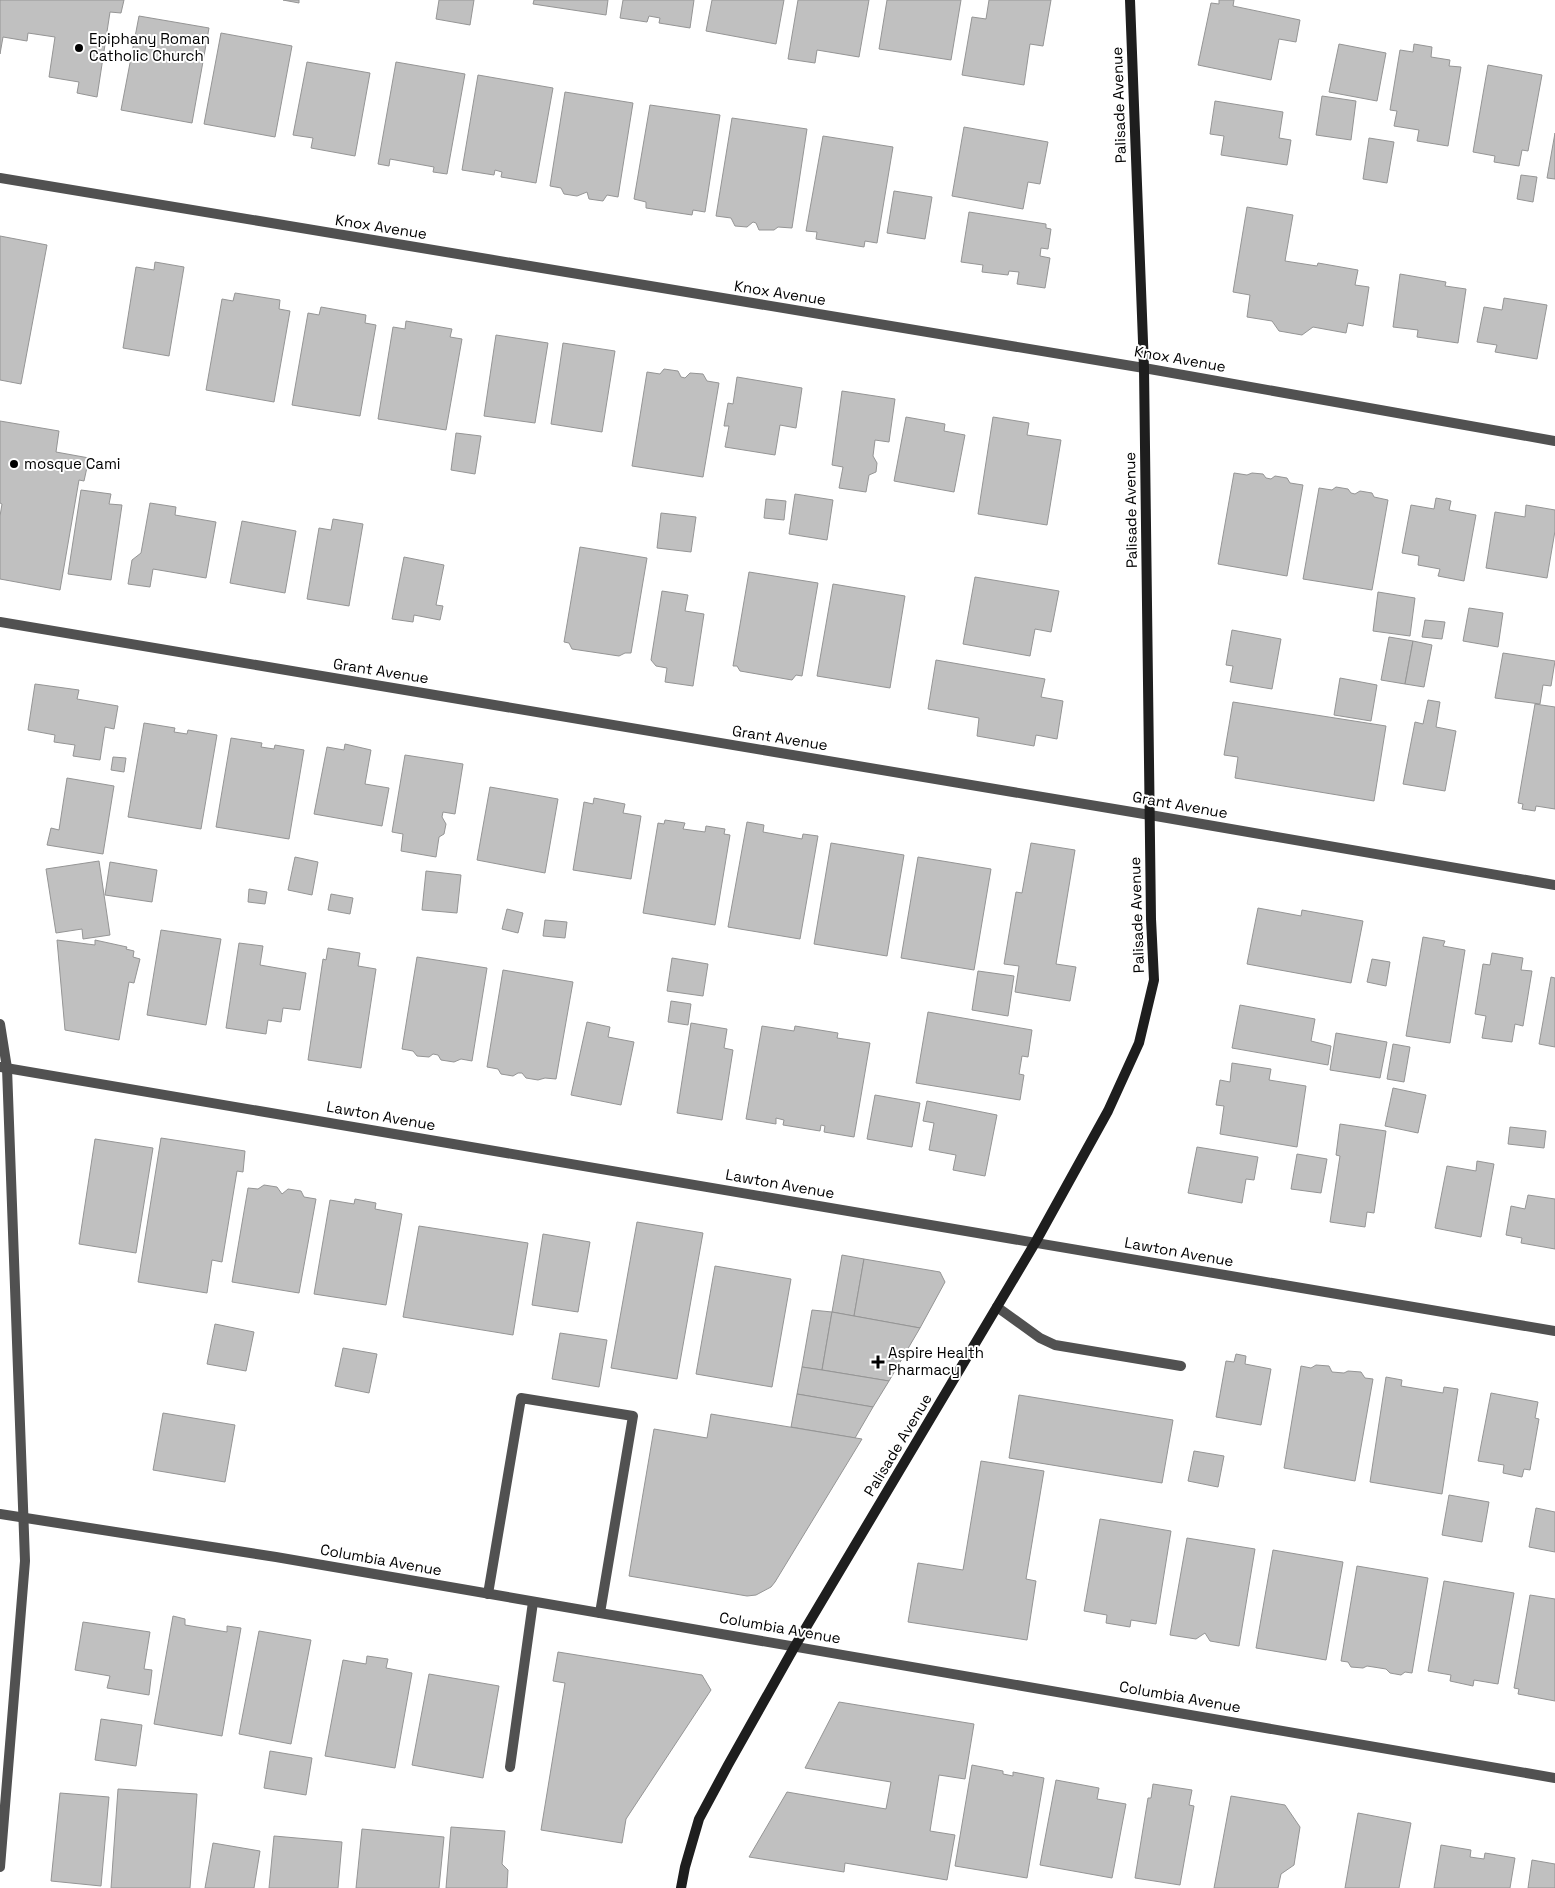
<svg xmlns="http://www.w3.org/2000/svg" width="1555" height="1888" font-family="'Space Grotesk',sans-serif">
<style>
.building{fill:#c0c0c0;stroke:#959595}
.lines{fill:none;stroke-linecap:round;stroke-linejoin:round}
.lane{stroke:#515151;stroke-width:10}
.street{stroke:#515151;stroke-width:10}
.secondary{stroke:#1e1e1e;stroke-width:10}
.poi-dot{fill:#000;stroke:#fff;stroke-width:2}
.labels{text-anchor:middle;stroke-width:4;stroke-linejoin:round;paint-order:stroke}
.poi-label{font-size:15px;fill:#000;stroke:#fff;text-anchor:start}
.street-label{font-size:15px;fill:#000;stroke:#fff}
</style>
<rect width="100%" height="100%" fill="#fff"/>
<g class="building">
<polygon points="0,0 124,0 121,13 110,12 97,97 77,93 79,82 49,77 55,37 28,33 27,41 3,37 0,54"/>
<polygon points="283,0 299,0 299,3"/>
<polygon points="439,0 474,0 470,25 436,19"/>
<polygon points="534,0 608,0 606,15 533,4"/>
<polygon points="623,0 694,0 690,28 659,23 660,18 649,16 647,22 620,18"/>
<polygon points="712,0 784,0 776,44 706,31"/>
<polygon points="798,0 869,0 859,57 817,50 815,63 788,59"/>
<polygon points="887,0 961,0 951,60 879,49"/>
<polygon points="989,0 1051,0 1043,46 1030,44 1024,85 962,75 972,17 986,19"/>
<polygon points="1219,0 1234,0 1233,6 1300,20 1296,42 1279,39 1271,80 1198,65 1211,3 1219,4"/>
<polygon points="139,16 209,28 192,123 121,110"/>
<polygon points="221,33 292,46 275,137 204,124"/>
<polygon points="1339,44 1386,53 1377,101 1329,92"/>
<polygon points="1414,44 1432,47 1431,57 1450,60 1449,66 1461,67 1448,146 1417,141 1419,130 1394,126 1397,111 1390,110 1400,50 1413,52"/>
<polygon points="307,62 370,73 355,156 311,148 313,138 293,135"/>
<polygon points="396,62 465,74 447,174 433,172 434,167 390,159 389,166 378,164"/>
<polygon points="1488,65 1542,75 1528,151 1522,150 1519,166 1494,162 1495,156 1473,152"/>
<polygon points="478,75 553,88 536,183 501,177 502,172 495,170 494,175 462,170"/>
<polygon points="565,92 633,103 618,197 607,195 603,201 589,199 587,192 577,196 564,194 561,188 550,186"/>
<polygon points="1322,96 1356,101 1351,140 1316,135"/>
<polygon points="1215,101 1283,112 1279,138 1291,140 1287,165 1221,155 1224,136 1210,134"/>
<polygon points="650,105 720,115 705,212 693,210 692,215 646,208 646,202 634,199"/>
<polygon points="732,118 807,129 792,228 778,227 774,230 759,230 756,223 753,222 747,227 735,226 731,218 716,216"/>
<polygon points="964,127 1048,142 1040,184 1028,182 1023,209 952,196"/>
<polygon points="1555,133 1555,179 1547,178"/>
<polygon points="823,136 893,147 877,243 865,241 864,247 816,239 817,232 806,231"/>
<polygon points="1369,138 1394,142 1387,183 1363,179"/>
<polygon points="1521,175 1537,177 1533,202 1517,199"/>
<polygon points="894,191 932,197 925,239 887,233"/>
<polygon points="1247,207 1293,215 1285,261 1317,266 1318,263 1358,270 1355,285 1369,287 1363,326 1348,323 1346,333 1313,327 1302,335 1279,331 1272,321 1247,317 1250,295 1233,292"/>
<polygon points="969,212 1046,224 1046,228 1051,229 1048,249 1041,248 1040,256 1050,258 1045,288 1017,284 1019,272 1009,271 1008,275 982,272 983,265 961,262"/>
<polygon points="0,236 47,245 21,384 0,380"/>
<polygon points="155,262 184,267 169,356 123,348 136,267 154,270"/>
<polygon points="1400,274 1446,282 1445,286 1466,289 1458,343 1417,337 1418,330 1393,327"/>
<polygon points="235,293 280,300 279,309 290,311 274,402 206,390 222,299 233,301"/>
<polygon points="1504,298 1547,305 1537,359 1495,352 1497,345 1477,342 1484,307 1502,310"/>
<polygon points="321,307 366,315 365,323 376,325 360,416 292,405 308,313 319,315"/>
<polygon points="406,321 452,329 450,337 462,339 446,430 378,419 393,327 405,329"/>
<polygon points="496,335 548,343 535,423 484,416"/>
<polygon points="563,343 615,351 602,432 551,424"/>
<polygon points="664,369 678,371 681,377 685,378 690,373 703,374 707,381 719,383 703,477 632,466 647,372 660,374"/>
<polygon points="737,377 802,388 796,428 780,425 775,455 725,447 729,426 724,426 728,403 733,404"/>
<polygon points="842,391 895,399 889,442 875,440 873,456 877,463 876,472 869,475 866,492 839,488 843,467 832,465"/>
<polygon points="906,417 945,424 944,431 965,435 954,492 894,481"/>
<polygon points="993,417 1029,423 1027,435 1061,440 1047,525 978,514"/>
<polygon points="0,421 59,431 56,452 89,458 84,481 79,480 60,590 0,579 0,516 2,504 0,503"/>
<polygon points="456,433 481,436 475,474 451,470"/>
<polygon points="1234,473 1247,475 1252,473 1263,474 1266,478 1271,479 1275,476 1287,478 1290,483 1303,485 1287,576 1218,564"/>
<polygon points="1336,487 1348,489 1351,493 1355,494 1360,491 1372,493 1374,497 1388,500 1372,590 1303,579 1319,488 1332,490"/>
<polygon points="81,490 111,494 109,504 122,505 111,580 68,574"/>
<polygon points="795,494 833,500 827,540 789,534"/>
<polygon points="1436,498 1451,501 1449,510 1476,515 1464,581 1438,576 1440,569 1418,565 1419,556 1402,553 1411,505 1434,509"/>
<polygon points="766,499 786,501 784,520 764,518"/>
<polygon points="150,503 176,507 175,515 216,522 206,578 153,569 150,587 128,584 132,560 141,553"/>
<polygon points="1526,505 1555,510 1555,531 1547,578 1486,568 1495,512 1525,517"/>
<polygon points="661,513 696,517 691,552 657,548"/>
<polygon points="333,519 363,524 349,606 307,599 319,528 331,530"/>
<polygon points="242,521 296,531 285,593 230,583"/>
<polygon points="580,547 647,558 631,653 625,653 619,656 572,649 569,643 564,642"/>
<polygon points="404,557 444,565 436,605 443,606 440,620 414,615 413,622 392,619"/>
<polygon points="749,572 818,583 802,676 796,675 792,680 740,671 737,666 733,666"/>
<polygon points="975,577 1059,591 1051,632 1035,629 1030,656 963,644"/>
<polygon points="833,584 905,596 890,688 817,676"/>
<polygon points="662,591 688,595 685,611 704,614 693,686 665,682 667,668 656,666 651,660"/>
<polygon points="1378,592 1415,598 1410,636 1373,631"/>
<polygon points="1469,608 1503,613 1498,647 1463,641"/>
<polygon points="1425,620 1445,622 1442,639 1422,637"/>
<polygon points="1232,630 1281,639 1272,689 1230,682 1233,666 1226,665"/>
<polygon points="1389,637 1413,641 1405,684 1381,680"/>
<polygon points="1413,641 1432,645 1424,687 1405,684"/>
<polygon points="1503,653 1555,661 1551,686 1543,685 1540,704 1495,698"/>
<polygon points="936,660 1045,679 1041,697 1063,701 1057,739 1036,735 1034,746 977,736 979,718 928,709"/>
<polygon points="1340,678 1377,685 1371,721 1334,715"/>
<polygon points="35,684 79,690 77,699 118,706 114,729 105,727 100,760 73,756 75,745 54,742 55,735 28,730"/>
<polygon points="1428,700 1440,702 1436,727 1456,731 1445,791 1403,784 1415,722 1423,724"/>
<polygon points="1233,702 1386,726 1374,801 1235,778 1238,757 1224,755"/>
<polygon points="1535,704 1555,707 1555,809 1536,806 1535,811 1522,809 1523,804 1518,803"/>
<polygon points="144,723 175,728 174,732 187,734 188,730 217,735 201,829 128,817"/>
<polygon points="231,738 262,743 261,747 274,749 275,745 304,750 289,839 216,827"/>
<polygon points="345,744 371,750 365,784 389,788 382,826 314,814 327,747 344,750"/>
<polygon points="405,755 463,764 455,814 443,812 442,817 446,824 444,834 439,837 436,857 401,851 403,834 392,832"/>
<polygon points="113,757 126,758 124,772 111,770"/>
<polygon points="67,778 114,786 103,854 47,845 51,828 59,830"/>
<polygon points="490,787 558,799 545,873 477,860"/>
<polygon points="594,798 625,804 623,813 641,816 631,879 573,870 584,802 593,804"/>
<polygon points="665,820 685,823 683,829 705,832 706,826 725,829 724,834 730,835 715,925 643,913 658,823 664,824"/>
<polygon points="747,822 764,825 763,832 802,839 803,834 818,836 800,939 728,927"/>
<polygon points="831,843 904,855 887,956 814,944"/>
<polygon points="1031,843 1075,850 1056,964 1076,967 1070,1001 1015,992 1019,966 1004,964 1016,892 1022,893"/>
<polygon points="295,857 318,862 312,895 288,890"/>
<polygon points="918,857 991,869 974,970 901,958"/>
<polygon points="99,861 110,935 83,939 82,929 56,933 46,869"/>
<polygon points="110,862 157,870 152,902 105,895"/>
<polygon points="426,871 461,875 457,913 422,910"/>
<polygon points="249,889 267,892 265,904 248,902"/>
<polygon points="331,894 353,898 350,914 328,910"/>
<polygon points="1258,908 1301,916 1302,910 1363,921 1351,983 1247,964"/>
<polygon points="507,909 523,913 518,933 502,929"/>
<polygon points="545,920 567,922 565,938 543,936"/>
<polygon points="161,930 221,939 206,1025 147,1015"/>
<polygon points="1423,937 1445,941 1443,946 1465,950 1450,1043 1406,1036"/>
<polygon points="57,940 95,945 95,940 127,947 126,949 134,951 133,957 140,959 134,983 129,982 119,1040 65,1030"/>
<polygon points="239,943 263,946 260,965 306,973 300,1010 283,1008 281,1022 268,1020 266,1034 226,1028"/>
<polygon points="328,948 360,953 358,966 376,969 361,1068 308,1060 323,959 326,960"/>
<polygon points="1492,953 1523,958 1521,970 1532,971 1523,1026 1515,1024 1512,1042 1482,1038 1486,1016 1475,1014 1483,964 1490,965"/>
<polygon points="417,957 487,968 472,1061 461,1059 454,1062 441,1060 438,1055 433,1054 429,1057 417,1056 413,1051 402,1049"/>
<polygon points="672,958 708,964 703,996 667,991"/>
<polygon points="1372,959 1390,962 1386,986 1367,982"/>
<polygon points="503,970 573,982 556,1079 545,1078 538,1080 526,1078 522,1073 518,1073 513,1076 501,1074 498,1069 487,1067"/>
<polygon points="978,971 1014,976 1008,1016 972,1010"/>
<polygon points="1551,977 1555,978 1555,1047 1539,1044"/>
<polygon points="671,1001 691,1004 688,1025 668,1022"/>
<polygon points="1240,1005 1315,1019 1311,1041 1331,1046 1328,1065 1232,1048"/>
<polygon points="928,1012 1032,1030 1028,1057 1022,1056 1019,1074 1024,1075 1020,1100 916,1083"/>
<polygon points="587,1022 610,1027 608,1037 634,1042 621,1105 571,1095"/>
<polygon points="691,1023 727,1029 724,1048 733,1050 722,1120 677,1113"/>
<polygon points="762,1026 794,1031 795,1026 838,1033 837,1038 870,1043 854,1137 824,1132 825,1126 821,1125 820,1131 783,1125 784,1120 776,1118 776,1124 746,1119"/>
<polygon points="1336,1033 1387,1042 1380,1078 1330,1070"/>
<polygon points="1393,1044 1410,1047 1404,1082 1387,1079"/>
<polygon points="1232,1063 1271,1069 1269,1080 1306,1086 1297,1147 1220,1134 1224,1106 1216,1105 1220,1080 1230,1082"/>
<polygon points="1393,1088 1426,1095 1418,1133 1385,1126"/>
<polygon points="875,1095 920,1103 912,1147 867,1139"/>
<polygon points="927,1101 997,1115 985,1176 953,1170 956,1155 929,1150 934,1123 923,1121"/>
<polygon points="1340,1124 1386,1131 1374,1213 1367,1212 1365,1227 1330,1222 1340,1156 1336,1155"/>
<polygon points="1510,1127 1546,1131 1544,1148 1508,1144"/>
<polygon points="161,1138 245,1151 243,1172 237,1171 222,1262 212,1260 207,1293 138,1282"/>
<polygon points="95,1139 153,1148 136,1253 79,1244"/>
<polygon points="1197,1147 1258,1157 1254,1180 1246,1179 1242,1203 1188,1193"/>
<polygon points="1297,1154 1327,1159 1321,1193 1291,1189"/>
<polygon points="1477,1161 1494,1164 1481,1237 1435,1228 1447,1166 1476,1171"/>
<polygon points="264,1185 277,1187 282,1194 288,1189 301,1191 304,1197 316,1199 299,1293 232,1282 248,1188 258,1189"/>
<polygon points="1528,1195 1555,1199 1555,1249 1521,1243 1522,1238 1506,1235 1511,1206 1525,1209"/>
<polygon points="355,1199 376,1203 375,1209 402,1214 386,1305 314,1294 330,1200 354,1204"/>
<polygon points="637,1222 703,1233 677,1379 611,1368"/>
<polygon points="419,1226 528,1243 513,1335 403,1317"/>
<polygon points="543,1234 590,1242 578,1312 532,1305"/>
<polygon points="842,1255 864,1259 854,1316 832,1312"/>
<polygon points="864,1259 940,1272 945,1282 920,1328 854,1316"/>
<polygon points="715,1266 791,1279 772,1387 696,1374"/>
<polygon points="812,1310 832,1312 822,1370 802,1367"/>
<polygon points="832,1312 920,1328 889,1381 822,1370"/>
<polygon points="215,1324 254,1332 246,1371 207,1364"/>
<polygon points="560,1333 607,1340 599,1387 552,1379"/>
<polygon points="343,1348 377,1354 369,1393 335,1386"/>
<polygon points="1236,1354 1246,1356 1245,1364 1271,1369 1261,1425 1216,1417 1226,1361 1234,1362"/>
<polygon points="1316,1365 1329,1366 1332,1372 1344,1373 1348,1371 1361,1372 1365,1378 1373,1379 1355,1481 1284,1468 1301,1366 1311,1368"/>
<polygon points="802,1367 822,1370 889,1381 873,1407 797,1394"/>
<polygon points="1386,1377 1402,1380 1401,1386 1443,1393 1444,1387 1458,1389 1442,1494 1370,1482"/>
<polygon points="1491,1393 1538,1402 1535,1418 1539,1419 1530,1470 1524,1469 1522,1477 1503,1473 1504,1465 1478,1461"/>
<polygon points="797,1394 873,1407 855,1438 791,1427"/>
<polygon points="1019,1395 1173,1420 1162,1483 1009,1458"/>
<polygon points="163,1413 235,1425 225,1482 153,1470"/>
<polygon points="711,1414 862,1439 775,1582 771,1587 756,1595 747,1596 629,1576 654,1429 707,1438"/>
<polygon points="1194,1451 1224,1456 1218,1487 1188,1481"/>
<polygon points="981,1461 1044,1471 1026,1579 1036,1581 1027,1640 908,1622 918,1563 963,1570"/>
<polygon points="1449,1495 1489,1502 1482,1542 1442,1535"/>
<polygon points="1536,1508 1555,1512 1555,1552 1529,1547"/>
<polygon points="1100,1519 1171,1531 1156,1624 1131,1620 1130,1627 1106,1623 1107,1615 1084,1611"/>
<polygon points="1187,1538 1255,1549 1239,1646 1210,1641 1205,1633 1196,1639 1170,1635"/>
<polygon points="1273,1550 1343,1562 1326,1660 1256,1648"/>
<polygon points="1357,1566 1428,1578 1412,1673 1405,1672 1401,1675 1390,1673 1386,1669 1367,1666 1363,1668 1351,1667 1348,1662 1341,1661"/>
<polygon points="1444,1581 1514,1593 1498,1684 1474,1680 1473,1686 1450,1681 1451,1675 1428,1671"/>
<polygon points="1530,1595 1555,1599 1555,1701 1518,1694 1519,1689 1514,1688"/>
<polygon points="173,1616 185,1619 185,1625 227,1632 227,1626 241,1628 222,1736 154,1724"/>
<polygon points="83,1622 150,1632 144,1669 152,1670 149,1695 107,1688 110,1676 75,1670"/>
<polygon points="259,1631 311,1640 291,1744 239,1734"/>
<polygon points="558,1652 702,1675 711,1690 626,1819 622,1843 541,1830 565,1683 553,1681"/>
<polygon points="367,1656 388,1659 386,1668 412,1673 395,1768 325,1756 343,1660 366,1664"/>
<polygon points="429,1674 499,1686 483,1778 412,1765"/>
<polygon points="839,1702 974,1724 965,1779 939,1775 930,1831 955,1835 947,1880 845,1863 844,1872 749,1857 787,1792 886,1809 891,1782 805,1768"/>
<polygon points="101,1719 142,1725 136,1766 95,1760"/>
<polygon points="270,1751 312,1758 306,1795 264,1788"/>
<polygon points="972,1765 1003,1771 1003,1774 1013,1776 1013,1772 1044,1778 1027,1878 955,1866"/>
<polygon points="1056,1780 1099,1788 1097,1799 1126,1804 1112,1878 1040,1865"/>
<polygon points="1153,1784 1192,1790 1189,1805 1194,1806 1180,1885 1135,1878 1148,1798 1151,1798"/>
<polygon points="118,1789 197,1794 190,1888 111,1888"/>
<polygon points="60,1793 109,1797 101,1886 51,1881"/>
<polygon points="1231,1796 1285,1805 1300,1827 1294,1865 1281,1874 1278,1888 1214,1888"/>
<polygon points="1358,1813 1411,1823 1399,1888 1345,1888"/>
<polygon points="451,1827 505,1831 502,1864 508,1870 507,1888 446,1888"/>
<polygon points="362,1829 444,1837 439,1888 356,1888"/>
<polygon points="274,1836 342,1842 338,1888 269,1888"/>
<polygon points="213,1843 260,1851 254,1888 205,1888"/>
<polygon points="1441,1845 1471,1850 1470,1857 1484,1859 1485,1853 1515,1858 1510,1888 1434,1888"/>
<polygon points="1532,1860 1555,1864 1555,1888 1528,1888"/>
</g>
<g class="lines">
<g class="lane">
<polyline points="997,1307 1040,1338 1055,1345 1181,1366"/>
<polyline points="488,1594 521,1398 633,1416 600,1613"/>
<polyline points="510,1767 533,1602"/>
</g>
<g class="street">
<polyline points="0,178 1144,368 1555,441"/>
<polyline points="0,622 1150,815 1555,885"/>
<polyline points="0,1024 7,1068 25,1561 0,1867"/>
<polyline points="0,1067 1555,1331"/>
<polyline points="0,1514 276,1557 1555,1778"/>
</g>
<polyline class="secondary" points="681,1888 685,1867 699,1819 728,1765 795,1646 1035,1243 1108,1111 1139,1043 1154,980 1151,919 1144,368 1130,0"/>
</g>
<g class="poi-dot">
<circle cx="79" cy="48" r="5"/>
<circle cx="14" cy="464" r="5"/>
<path d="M875.5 1354.5h5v5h5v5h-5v5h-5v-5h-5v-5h5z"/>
</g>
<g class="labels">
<g class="poi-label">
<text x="89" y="44">Epiphany Roman<tspan x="89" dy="17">Catholic Church</tspan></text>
<text x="24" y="469">mosque Cami</text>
<text x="888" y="1358">Aspire Health<tspan x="888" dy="17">Pharmacy</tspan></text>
</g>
<g class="street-label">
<text transform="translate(1119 105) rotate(-92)" y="5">Palisade Avenue</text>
<text transform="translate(381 227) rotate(9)" y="5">Knox Avenue</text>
<text transform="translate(780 293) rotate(9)" y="5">Knox Avenue</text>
<text transform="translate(1180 359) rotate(10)" y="5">Knox Avenue</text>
<text transform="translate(1131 510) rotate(-91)" y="5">Palisade Avenue</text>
<text transform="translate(381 671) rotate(9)" y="5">Grant Avenue</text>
<text transform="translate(780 738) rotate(9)" y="5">Grant Avenue</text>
<text transform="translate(1180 805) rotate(10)" y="5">Grant Avenue</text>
<text transform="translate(1137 915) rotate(-92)" y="5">Palisade Avenue</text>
<text transform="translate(381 1116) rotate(10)" y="5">Lawton Avenue</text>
<text transform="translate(780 1184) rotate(10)" y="5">Lawton Avenue</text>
<text transform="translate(1179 1252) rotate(10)" y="5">Lawton Avenue</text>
<text transform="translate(898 1445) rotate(-59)" y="5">Palisade Avenue</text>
<text transform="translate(381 1560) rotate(10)" y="5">Columbia Avenue</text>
<text transform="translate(780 1628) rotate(10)" y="5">Columbia Avenue</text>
<text transform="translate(1180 1697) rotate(10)" y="5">Columbia Avenue</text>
</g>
</g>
</svg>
